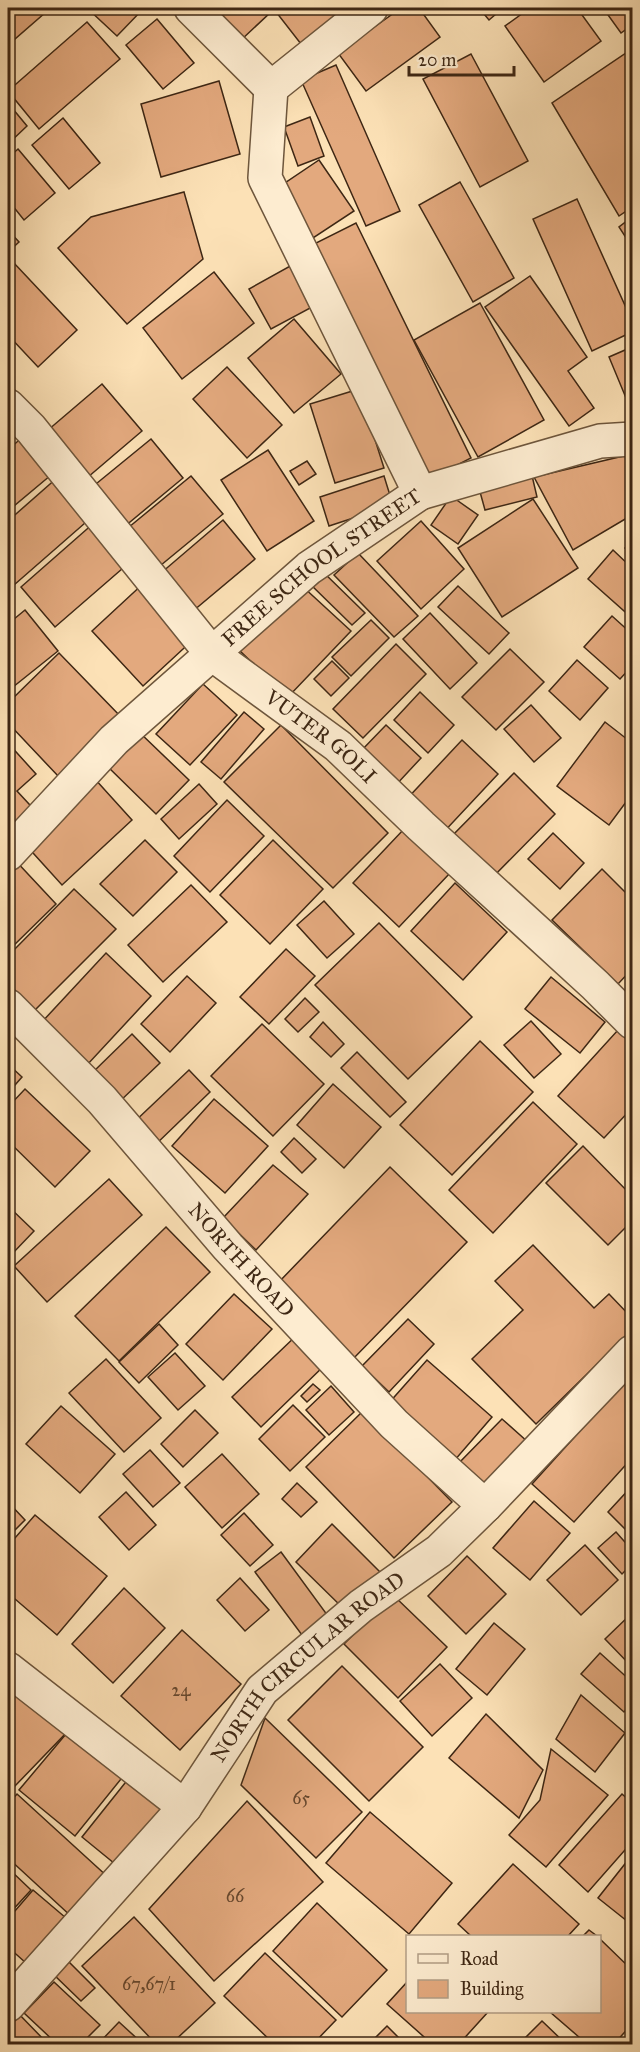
<svg xmlns="http://www.w3.org/2000/svg" width="640" height="2052" font-family="'IM FELL Great Primer',serif">
<style>
.building{fill:#e3a97e;stroke:#3e2714;stroke-width:1.5}
.lines{fill:none;stroke-linecap:round;stroke-linejoin:round}
.street-casing{stroke:#6e563c;stroke-width:36}
.street{stroke:#fdecd0;stroke-width:33}
.labels{text-anchor:middle;stroke-width:5;stroke-linejoin:round;paint-order:stroke}
.number-label{font-size:18px;fill:#67482e}
.street-label{font-size:21px;fill:#3e2714;stroke:#fdecd0}
</style>
<rect width="100%" height="100%" fill="#fce1b6"/>
<filter id="stains"><feTurbulence type="fractalNoise" baseFrequency=".00333" numOctaves="4"/><feColorMatrix values="0 0 0 0 .2 0 0 0 0 .09 0 0 0 0 .02 0 0 0 .5 -.17"/></filter>
<radialGradient id="worn" r=".72"><stop offset=".6" stop-color="#630" stop-opacity="0"/><stop offset="1" stop-color="#630" stop-opacity=".3"/></radialGradient>
<g class="building">
<polygon points="8,8 41,8 46,12 8,45"/>
<polygon points="87,8 144,8 117,36"/>
<polygon points="209,8 268,8 272,11 240,41"/>
<polygon points="273,8 348,8 301,44"/>
<polygon points="401,8 419,8 440,37 366,91 338,53"/>
<polygon points="479,8 503,8 489,20"/>
<polygon points="530,8 577,8 601,41 544,82 505,26"/>
<polygon points="603,8 632,8 632,25 621,33"/>
<polygon points="157,19 194,63 163,89 126,45"/>
<polygon points="87,22 120,59 39,129 8,91"/>
<polygon points="632,49 632,207 619,216 552,103"/>
<polygon points="471,54 528,161 480,187 423,79"/>
<polygon points="336,65 400,211 366,226 301,80"/>
<polygon points="219,81 240,154 161,177 141,104"/>
<polygon points="8,103 27,126 8,144"/>
<polygon points="310,117 324,156 298,166 284,127"/>
<polygon points="63,118 100,163 69,189 32,145"/>
<polygon points="18,149 55,193 24,220 8,200 8,158"/>
<polygon points="319,160 354,211 313,238 279,187"/>
<polygon points="460,182 514,278 473,302 419,205"/>
<polygon points="184,192 203,259 127,324 58,248 91,217"/>
<polygon points="577,199 632,321 632,332 592,351 533,219"/>
<polygon points="632,217 632,247 619,227"/>
<polygon points="356,223 471,458 426,481 310,246"/>
<polygon points="8,230 19,242 8,252"/>
<polygon points="13,262 77,330 38,367 8,335 8,267"/>
<polygon points="292,265 314,306 271,329 249,289"/>
<polygon points="214,272 254,323 182,379 143,328"/>
<polygon points="530,276 587,357 568,371 594,408 569,426 485,307"/>
<polygon points="480,303 544,420 478,457 414,340"/>
<polygon points="294,319 341,374 294,413 248,358"/>
<polygon points="632,347 632,409 631,410 609,357"/>
<polygon points="227,367 282,425 247,458 193,399"/>
<polygon points="102,384 142,431 81,483 41,436"/>
<polygon points="359,389 384,468 335,483 310,404"/>
<polygon points="27,433 57,470 8,511 8,450"/>
<polygon points="151,439 183,478 124,527 91,488"/>
<polygon points="268,450 314,521 267,551 221,480"/>
<polygon points="632,454 632,515 573,550 534,477"/>
<polygon points="307,461 316,474 299,485 290,471"/>
<polygon points="530,467 537,497 485,510 477,481"/>
<polygon points="191,476 223,514 155,570 123,532"/>
<polygon points="384,476 393,505 329,526 320,497"/>
<polygon points="58,477 93,516 14,585 8,578 8,521"/>
<polygon points="451,496 478,515 458,544 431,525"/>
<polygon points="533,499 578,568 502,617 458,548"/>
<polygon points="223,520 255,559 193,611 161,573"/>
<polygon points="421,521 464,569 421,609 377,561"/>
<polygon points="95,522 130,562 55,627 21,587"/>
<polygon points="632,541 632,556 625,548"/>
<polygon points="613,550 632,568 632,618 588,579"/>
<polygon points="358,553 418,616 394,637 334,575"/>
<polygon points="320,569 365,613 352,625 307,581"/>
<polygon points="146,581 196,637 143,686 92,631"/>
<polygon points="301,585 351,631 288,697 239,650"/>
<polygon points="458,586 509,633 489,654 438,607"/>
<polygon points="25,610 58,651 8,691 8,624"/>
<polygon points="430,613 477,663 450,689 403,639"/>
<polygon points="612,616 632,634 632,666 620,679 584,647"/>
<polygon points="371,620 389,638 351,676 332,657"/>
<polygon points="396,644 426,674 363,738 333,709"/>
<polygon points="510,649 544,682 496,730 462,697"/>
<polygon points="59,653 122,718 59,777 8,723 8,703"/>
<polygon points="577,660 608,688 580,720 549,691"/>
<polygon points="332,661 349,678 331,696 314,679"/>
<polygon points="203,684 237,715 190,765 156,734"/>
<polygon points="420,692 454,725 428,753 394,720"/>
<polygon points="531,705 561,738 534,762 504,729"/>
<polygon points="244,712 264,729 221,779 201,762"/>
<polygon points="605,722 632,743 632,794 609,825 557,786"/>
<polygon points="281,725 388,833 333,888 224,782"/>
<polygon points="386,725 421,758 395,786 360,752"/>
<polygon points="138,731 189,780 156,814 105,764"/>
<polygon points="462,740 498,774 440,836 404,802"/>
<polygon points="8,743 36,774 17,791 41,817 8,833"/>
<polygon points="514,773 555,814 489,881 448,840"/>
<polygon points="94,778 132,820 62,885 24,843"/>
<polygon points="199,784 217,804 179,839 161,819"/>
<polygon points="227,800 264,836 210,892 174,856"/>
<polygon points="404,829 450,873 399,927 353,883"/>
<polygon points="553,833 584,863 560,889 528,859"/>
<polygon points="145,840 177,872 133,916 100,884"/>
<polygon points="273,840 323,889 270,944 220,895"/>
<polygon points="13,858 56,904 8,951 8,863"/>
<polygon points="602,869 632,899 632,969 618,984 552,920"/>
<polygon points="455,883 507,932 463,980 411,931"/>
<polygon points="191,885 227,922 163,982 128,945"/>
<polygon points="74,889 116,929 35,1010 8,987 8,956"/>
<polygon points="324,901 354,934 327,958 297,925"/>
<polygon points="379,923 472,1017 408,1079 315,985"/>
<polygon points="286,949 315,976 269,1024 240,997"/>
<polygon points="106,953 151,996 87,1065 41,1023"/>
<polygon points="187,976 216,1003 170,1052 141,1024"/>
<polygon points="551,977 605,1022 580,1053 525,1009"/>
<polygon points="305,998 319,1012 298,1032 285,1019"/>
<polygon points="531,1021 561,1054 534,1078 504,1045"/>
<polygon points="323,1022 344,1044 331,1057 310,1037"/>
<polygon points="262,1024 324,1084 273,1136 211,1076"/>
<polygon points="618,1030 632,1044 632,1108 604,1138 558,1096"/>
<polygon points="132,1034 160,1063 117,1104 90,1075"/>
<polygon points="480,1041 533,1092 452,1175 400,1125"/>
<polygon points="357,1052 406,1102 390,1117 341,1068"/>
<polygon points="8,1064 22,1077 8,1093"/>
<polygon points="189,1070 210,1092 152,1148 130,1126"/>
<polygon points="333,1084 381,1127 344,1168 297,1125"/>
<polygon points="25,1089 90,1151 55,1187 8,1141 8,1107"/>
<polygon points="214,1099 268,1146 225,1193 172,1146"/>
<polygon points="533,1102 577,1144 493,1233 449,1190"/>
<polygon points="294,1138 316,1159 302,1173 281,1152"/>
<polygon points="583,1146 632,1196 632,1221 608,1245 546,1183"/>
<polygon points="273,1165 308,1194 256,1250 223,1218"/>
<polygon points="390,1167 467,1242 353,1359 277,1284"/>
<polygon points="109,1179 142,1215 47,1302 14,1266"/>
<polygon points="8,1206 34,1231 13,1253 8,1248"/>
<polygon points="166,1227 210,1272 119,1361 75,1316"/>
<polygon points="533,1245 594,1308 609,1294 632,1318 632,1330 536,1424 472,1359 523,1310 495,1281"/>
<polygon points="234,1294 272,1329 223,1380 186,1344"/>
<polygon points="408,1319 434,1344 389,1392 362,1366"/>
<polygon points="159,1324 178,1345 139,1383 119,1362"/>
<polygon points="299,1333 328,1362 261,1427 232,1397"/>
<polygon points="175,1353 205,1386 178,1410 148,1377"/>
<polygon points="106,1359 161,1418 124,1452 69,1393"/>
<polygon points="427,1360 492,1417 454,1461 388,1404"/>
<polygon points="627,1379 632,1384 632,1458 574,1522 532,1484"/>
<polygon points="313,1384 320,1390 307,1402 301,1396"/>
<polygon points="331,1386 354,1412 329,1435 306,1410"/>
<polygon points="293,1405 325,1437 290,1471 259,1439"/>
<polygon points="61,1406 115,1454 80,1493 26,1444"/>
<polygon points="195,1410 218,1433 183,1467 161,1444"/>
<polygon points="363,1411 452,1502 394,1558 306,1467"/>
<polygon points="502,1419 529,1443 483,1492 456,1466"/>
<polygon points="150,1450 180,1483 153,1507 123,1474"/>
<polygon points="222,1454 259,1494 222,1528 185,1487"/>
<polygon points="297,1483 317,1502 301,1517 282,1499"/>
<polygon points="632,1486 632,1536 608,1512"/>
<polygon points="126,1492 156,1525 129,1550 99,1517"/>
<polygon points="534,1501 570,1533 530,1580 493,1548"/>
<polygon points="8,1502 25,1520 8,1537"/>
<polygon points="244,1513 273,1545 250,1566 221,1535"/>
<polygon points="35,1515 107,1576 57,1635 8,1593 8,1546"/>
<polygon points="332,1524 384,1576 348,1613 296,1562"/>
<polygon points="616,1532 632,1550 632,1564 622,1574 598,1548"/>
<polygon points="585,1545 618,1580 581,1615 547,1580"/>
<polygon points="281,1552 328,1616 302,1635 255,1572"/>
<polygon points="467,1556 506,1594 466,1634 428,1596"/>
<polygon points="240,1578 269,1610 245,1631 217,1600"/>
<polygon points="124,1588 165,1628 113,1683 72,1644"/>
<polygon points="393,1595 447,1647 398,1698 344,1644"/>
<polygon points="631,1614 632,1616 632,1667 605,1639"/>
<polygon points="494,1623 525,1649 487,1695 456,1669"/>
<polygon points="182,1630 241,1684 180,1750 121,1696"/>
<polygon points="600,1653 632,1682 632,1702 624,1712 581,1674"/>
<polygon points="440,1664 472,1698 432,1736 400,1701"/>
<polygon points="342,1666 423,1747 369,1801 288,1720"/>
<polygon points="8,1689 68,1731 15,1786 8,1779"/>
<polygon points="581,1695 625,1733 595,1772 556,1739"/>
<polygon points="486,1714 543,1770 519,1818 449,1758"/>
<polygon points="265,1718 362,1812 316,1858 241,1785"/>
<polygon points="71,1728 125,1774 75,1836 19,1790"/>
<polygon points="551,1749 608,1795 546,1867 509,1835 540,1800"/>
<polygon points="129,1778 170,1810 120,1868 82,1837"/>
<polygon points="17,1794 109,1878 73,1918 8,1858 8,1804"/>
<polygon points="622,1794 632,1803 632,1842 588,1892 559,1865"/>
<polygon points="247,1801 323,1882 214,1981 149,1909"/>
<polygon points="370,1812 452,1883 409,1934 326,1863"/>
<polygon points="632,1855 632,1925 598,1898"/>
<polygon points="513,1864 579,1924 568,1936 471,1936 458,1924"/>
<polygon points="8,1868 31,1890 8,1915"/>
<polygon points="33,1890 66,1918 26,1963 8,1947 8,1919"/>
<polygon points="317,1903 387,1970 342,2017 273,1951"/>
<polygon points="134,1917 215,2003 171,2044 156,2044 82,1966"/>
<polygon points="589,1930 597,1936 583,1936"/>
<polygon points="600,1939 632,1970 632,2024 614,2044 587,2044 550,2012 600,2012"/>
<polygon points="265,1953 336,2020 313,2044 274,2044 224,1996"/>
<polygon points="66,1959 95,1988 81,2001 52,1973"/>
<polygon points="408,1981 408,2012 488,2012 459,2044 432,2044 387,2004"/>
<polygon points="54,1982 100,2025 81,2044 57,2044 24,2013"/>
<polygon points="15,2010 48,2044 8,2044 8,2017"/>
<polygon points="542,2021 566,2044 519,2044"/>
<polygon points="119,2022 143,2044 98,2044"/>
<polygon points="387,2026 405,2044 369,2044"/>
</g>
<g class="lines">
<defs>
<g id="street">
<polyline points="191,8 271,88"/>
<path id="s1" d="M8,406l23,23 181,225 126,92 83,80 174,159 37,37"/>
<polyline points="420,493 600,441 632,439"/>
<path id="s2" d="M8,854l106,-114 195,-172 111,-75 -155,-315 6,-90 100,-80"/>
<path id="s3" d="M8,1006l94,94 126,147 166,177 91,82"/>
<polyline points="8,1669 185,1807"/>
<path id="s4" d="M8,2005l177,-198 77,-117 99,-84 78,-55 46,-45 147,-154"/>
</g>
</defs>
<use href="#street" class="street-casing"/>
<use href="#street" class="street"/>
</g>
<g class="labels">
<g class="number-label">
<text x="181" y="1696">24</text>
<text x="301" y="1804">65</text>
<text x="235" y="1902">66</text>
<text x="149" y="1990">67,67/1</text>
</g>
<g class="street-label">
<text dy="7" stroke="none"><textPath href="#s2" startOffset="426">FREE SCHOOL STREET</textPath></text>
<text dy="7" stroke="none"><textPath href="#s1" startOffset="458">VUTER GOLI</textPath></text>
<text dy="7" stroke="none"><textPath href="#s3" startOffset="345">NORTH ROAD</textPath></text>
<text dy="7" stroke="none"><textPath href="#s4" startOffset="454">NORTH CIRCULAR ROAD</textPath></text>
</g>
</g>
<rect width="640" height="2052" fill="none" stroke="#fce1b6" stroke-width="30"/>
<rect x="9" y="9" width="622" height="2034" fill="none" stroke="#3e2714" stroke-width="3"/>
<rect x="15" y="15" width="610" height="2022" fill="none" stroke="#3e2714" stroke-width="1.5"/>
<rect x="406" y="1935" width="195" height="78" fill="#fdecd0" stroke="#b19d85" stroke-width="1.5"/>
<rect x="418" y="1954" width="30" height="9" fill="#fdecd0" stroke="#b19d85" stroke-width="1.5"/>
<text x="460" y="1965" font-size="18" fill="#3e2714">Road</text>
<rect x="418" y="1980" width="30" height="18" fill="#e3a97e" stroke="#b19d85" stroke-width="1.5"/>
<text x="460" y="1995" font-size="18" fill="#3e2714">Building</text>
<path d="M409 66v9h105v-9" fill="none" stroke="#3e2714" stroke-width="3"/>
<text x="418" y="66" font-size="18" fill="#3e2714" stroke="#fdecd0" stroke-width="4.5" paint-order="stroke">20 m</text>
<rect width="100%" height="100%" filter="url(#stains)"/>
<rect width="100%" height="100%" fill="url(#worn)"/>
</svg>
